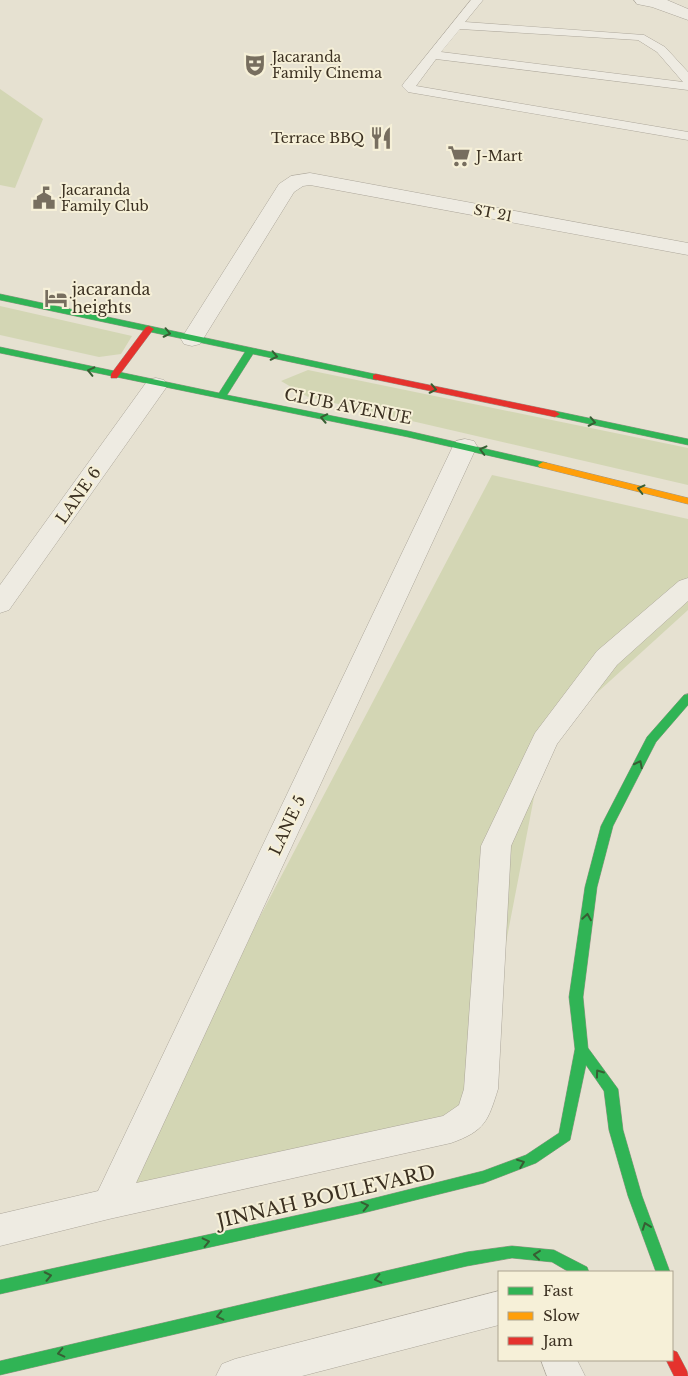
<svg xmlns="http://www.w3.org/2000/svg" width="688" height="1376" font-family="'Libre Baskerville',serif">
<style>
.green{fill:#d3d6b4}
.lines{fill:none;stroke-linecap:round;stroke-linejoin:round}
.lane-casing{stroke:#aca69a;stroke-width:1}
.street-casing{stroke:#aca69a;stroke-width:1}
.fast-casing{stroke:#9c968a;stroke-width:1}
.slow-casing{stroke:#9c968a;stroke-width:1}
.jam-casing{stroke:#9c968a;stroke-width:1}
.lane{fill:#eeebe2;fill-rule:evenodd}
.street{fill:#eeebe2;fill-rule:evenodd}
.fast{fill:#30b455;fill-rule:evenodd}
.slow{fill:#ff9f0a;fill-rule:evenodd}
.jam{fill:#e5322d;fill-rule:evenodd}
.oneway{stroke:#375e33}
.labels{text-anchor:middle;stroke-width:4;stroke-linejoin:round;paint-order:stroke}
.far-poi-label{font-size:14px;fill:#3b3021;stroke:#f6f0d8;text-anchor:start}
.far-street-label{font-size:14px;fill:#3b3021;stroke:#f6f0d8}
.poi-label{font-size:16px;fill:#3b3021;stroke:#f6f0d8;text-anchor:start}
.street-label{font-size:16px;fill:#3b3021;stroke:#f6f0d8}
.near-street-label{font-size:19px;fill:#3b3021;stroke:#f6f0d8}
</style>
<rect width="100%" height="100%" fill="#e6e1d1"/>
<g class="green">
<polygon points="0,89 43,119 15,188 0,185"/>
<polygon points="0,306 132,336 121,354 99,357 0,335"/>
<polygon points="308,370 688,448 688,485 308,397 281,381"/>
<polygon points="492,475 688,519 688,610 545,740 473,1114 109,1204"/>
</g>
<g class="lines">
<defs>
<path id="lane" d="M471,0h12l-18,22 179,13 21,12 23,25v18l-252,-31 -20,27 272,46v8l-280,-48 -6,-6 2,-3zM460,29l178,11 19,12 26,30 -242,-30z"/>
<g id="street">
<polygon points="634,0 667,0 688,9 688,20 652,7 637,4"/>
<polygon points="310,173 688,243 688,255 310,185 303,186 294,192 200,344 192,346 184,344 181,339 279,184 291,176"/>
<polygon points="156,378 164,380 168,385 9,610 0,613 0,585 148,380"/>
<path d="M465,439l9,2 3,5 -341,737 307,-67 16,-11 5,-16 17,-243 54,-113 62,-82 82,-70 9,-3v23l-71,64 -60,79 -46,102 -13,243c-10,32 -13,42 -47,54l-342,76 -109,27v-32l98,-23 355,-745 3,-5z"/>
<polygon points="499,1291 499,1325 302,1376 216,1376 222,1364 235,1359"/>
<polygon points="541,1360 577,1360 585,1376 547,1376"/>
</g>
<g id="fast">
<polygon points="0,294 379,375 379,379 376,380 253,354 227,395 408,431 547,463 548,465 543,468 408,437 0,353 0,347 219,393 245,352 0,300"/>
<polygon points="555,411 688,439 688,445 552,416 550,414 552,412"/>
<polygon points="688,694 688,705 656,742 613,826 597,887 583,997 588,1048 618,1089 623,1130 642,1196 670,1272 656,1272 628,1196 609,1130 604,1091 586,1065 570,1140 536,1163 484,1183 363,1213 0,1294 0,1280 363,1201 483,1171 526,1155 559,1133 575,1049 569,997 585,887 601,826 647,737 684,695"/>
<polygon points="512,1246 554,1250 587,1267 589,1272 569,1272 552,1262 512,1258 467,1266 0,1375 0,1361 467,1252"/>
</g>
<polygon id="slow" points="543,462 688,498 688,504 539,467 538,465"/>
<g id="jam">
<polygon points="149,326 154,329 152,331 117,378 111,378 111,374 146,327"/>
<polygon points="376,374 555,411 560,414 555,417 373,379 373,375"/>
<polygon points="672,1350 677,1352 687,1371 688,1376 674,1376 666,1360 672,1360"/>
</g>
</defs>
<use href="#lane" class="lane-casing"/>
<use href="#street" class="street-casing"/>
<use href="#fast" class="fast-casing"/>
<use href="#slow" class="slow-casing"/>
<use href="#jam" class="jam-casing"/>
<use href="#lane" class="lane"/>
<use href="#street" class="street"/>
<use href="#fast" class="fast"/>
<use href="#slow" class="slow"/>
<use href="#jam" class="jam"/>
</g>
<defs><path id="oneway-chevron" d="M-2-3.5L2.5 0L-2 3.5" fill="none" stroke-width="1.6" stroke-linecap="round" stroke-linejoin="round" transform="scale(1.25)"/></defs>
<g class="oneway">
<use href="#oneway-chevron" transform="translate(167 333) rotate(12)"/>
<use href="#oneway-chevron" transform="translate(274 356) rotate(12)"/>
<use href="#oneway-chevron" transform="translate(91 371) rotate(-167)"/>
<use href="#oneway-chevron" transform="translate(433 389) rotate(12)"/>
<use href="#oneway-chevron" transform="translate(324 418) rotate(-169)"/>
<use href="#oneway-chevron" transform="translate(592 422) rotate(12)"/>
<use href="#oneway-chevron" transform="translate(483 450) rotate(-166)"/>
<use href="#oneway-chevron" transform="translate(641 489) rotate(-166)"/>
<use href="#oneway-chevron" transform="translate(639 764) rotate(-63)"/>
<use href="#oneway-chevron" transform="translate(587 917) rotate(-81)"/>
<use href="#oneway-chevron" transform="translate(599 1073) rotate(-126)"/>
<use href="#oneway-chevron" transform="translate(521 1163) rotate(-21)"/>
<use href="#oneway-chevron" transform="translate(365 1206) rotate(-13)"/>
<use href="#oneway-chevron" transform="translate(646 1226) rotate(-110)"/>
<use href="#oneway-chevron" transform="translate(206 1242) rotate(-13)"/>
<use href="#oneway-chevron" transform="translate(537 1255) rotate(-174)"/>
<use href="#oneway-chevron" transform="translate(48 1276) rotate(-12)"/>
<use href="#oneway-chevron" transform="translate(378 1279) rotate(167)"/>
<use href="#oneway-chevron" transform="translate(220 1316) rotate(167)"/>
<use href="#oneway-chevron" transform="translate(61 1353) rotate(167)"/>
</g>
<defs>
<symbol id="theatre-bare" viewBox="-9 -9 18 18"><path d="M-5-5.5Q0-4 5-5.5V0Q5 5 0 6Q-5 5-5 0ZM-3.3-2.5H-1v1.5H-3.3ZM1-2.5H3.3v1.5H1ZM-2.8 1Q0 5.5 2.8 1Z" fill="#776e5f" stroke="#f6f0d8" stroke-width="2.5" paint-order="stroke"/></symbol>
<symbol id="restaurant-bare" viewBox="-9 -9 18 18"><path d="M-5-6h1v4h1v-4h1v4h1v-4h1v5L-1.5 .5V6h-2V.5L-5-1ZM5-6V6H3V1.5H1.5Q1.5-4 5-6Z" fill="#776e5f" stroke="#f6f0d8" stroke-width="2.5" paint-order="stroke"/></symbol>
<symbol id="supermarket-bare" viewBox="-9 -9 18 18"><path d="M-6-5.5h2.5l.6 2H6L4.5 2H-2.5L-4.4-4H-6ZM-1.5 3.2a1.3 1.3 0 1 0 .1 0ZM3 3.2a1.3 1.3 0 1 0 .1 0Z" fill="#776e5f" stroke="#f6f0d8" stroke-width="2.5" paint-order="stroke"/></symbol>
<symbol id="civic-bare" viewBox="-9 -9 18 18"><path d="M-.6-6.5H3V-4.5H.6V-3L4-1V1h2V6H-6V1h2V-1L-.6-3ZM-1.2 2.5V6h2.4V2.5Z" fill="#776e5f" stroke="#f6f0d8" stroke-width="2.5" paint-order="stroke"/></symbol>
<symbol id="hotel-bare" viewBox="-9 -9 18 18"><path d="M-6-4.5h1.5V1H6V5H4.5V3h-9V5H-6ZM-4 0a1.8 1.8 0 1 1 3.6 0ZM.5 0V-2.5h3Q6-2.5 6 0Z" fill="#776e5f" stroke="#f6f0d8" stroke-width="2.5" paint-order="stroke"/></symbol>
</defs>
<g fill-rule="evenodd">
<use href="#theatre-bare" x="239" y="49" width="32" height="32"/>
<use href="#restaurant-bare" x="365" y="122" width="32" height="32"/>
<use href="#supermarket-bare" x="443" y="140" width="32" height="32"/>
<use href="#civic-bare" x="28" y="182" width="32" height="32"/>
<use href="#hotel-bare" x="40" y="282" width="32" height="32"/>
</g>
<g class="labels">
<g class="far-poi-label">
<text x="272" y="62">Jacaranda<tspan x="272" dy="16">Family Cinema</tspan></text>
<text x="364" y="143" text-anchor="end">Terrace BBQ</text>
<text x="476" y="161">J-Mart</text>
<text x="61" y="195">Jacaranda<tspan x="61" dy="16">Family Club</tspan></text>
</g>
<g class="far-street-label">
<text transform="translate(493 213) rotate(11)" y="5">ST 21</text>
</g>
<g class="poi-label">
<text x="72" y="295">jacaranda<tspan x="72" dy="18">heights</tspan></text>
</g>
<g class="street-label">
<text transform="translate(348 406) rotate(11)" y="6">CLUB AVENUE</text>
<text transform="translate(78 495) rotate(-55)" y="6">LANE 6</text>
<text transform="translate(287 825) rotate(-65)" y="6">LANE 5</text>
</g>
<g class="near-street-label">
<text transform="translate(326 1196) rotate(-13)" y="7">JINNAH BOULEVARD</text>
</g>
</g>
<rect x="498" y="1271" width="175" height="90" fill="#f6f0d8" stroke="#aba38f"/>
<rect x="508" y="1287" width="25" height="8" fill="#30b455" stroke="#aba38f"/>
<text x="543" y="1296" font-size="15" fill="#3b3021">Fast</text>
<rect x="508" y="1312" width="25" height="8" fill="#ff9f0a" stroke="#aba38f"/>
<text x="543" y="1321" font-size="15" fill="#3b3021">Slow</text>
<rect x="508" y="1337" width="25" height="8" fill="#e5322d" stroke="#aba38f"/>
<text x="543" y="1346" font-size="15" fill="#3b3021">Jam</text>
</svg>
